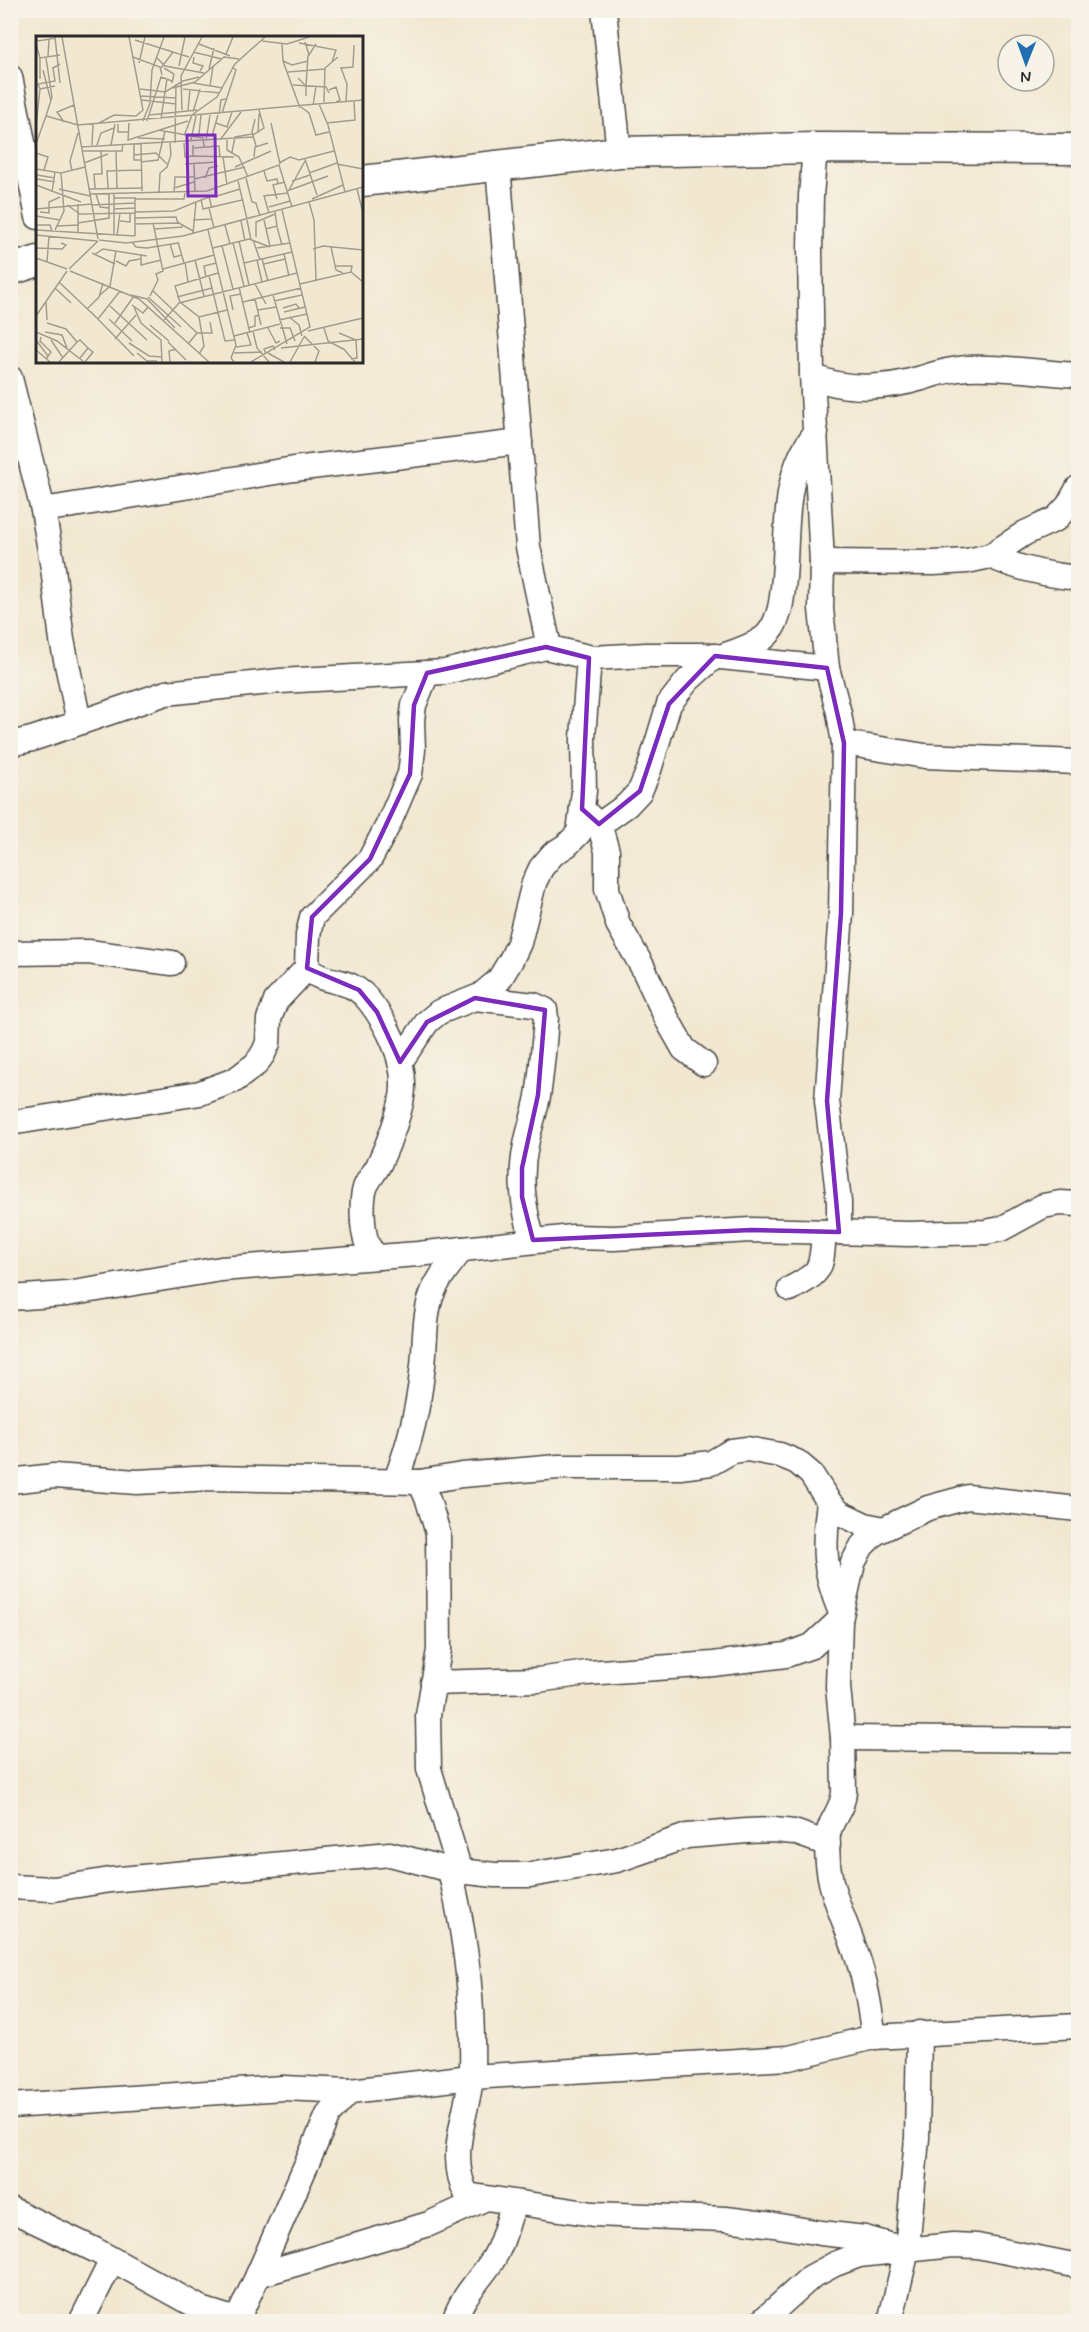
<svg xmlns="http://www.w3.org/2000/svg" width="1089" height="2332" font-family="Mynerve,sans-serif">
<style>
.lines{fill:none;stroke-linecap:round;stroke-linejoin:round}
.minor-casing{stroke:#494744;stroke-width:27}
.tertiary-casing{stroke:#494744;stroke-width:33}
.minor{stroke:#fff;stroke-width:24}
.tertiary{stroke:#fff;stroke-width:30}
.marked{fill:none;stroke:#7b2cbf;stroke-width:4.5;stroke-linejoin:round}
.inset-road{fill:none;stroke:#a29c8f;stroke-width:1.5}
.view{fill:#7b2cbf;fill-opacity:0.15;stroke:#7b2cbf;stroke-width:3}
.inset-edge{fill:none;stroke:#2b2b2b;stroke-width:3}
</style>
<rect width="100%" height="100%" fill="#f7f3e8"/>
<filter id="ink" filterUnits="userSpaceOnUse"><feTurbulence type="fractalNoise" baseFrequency=".0167" numOctaves="2"/><feDisplacementMap in="SourceGraphic" scale="12" xChannelSelector="R" yChannelSelector="G"/><feConvolveMatrix kernelMatrix="1 2 1 2 8 2 1 2 1" color-interpolation-filters="sRGB"/></filter>
<filter id="wash" filterUnits="userSpaceOnUse"><feTurbulence type="fractalNoise" baseFrequency=".008" numOctaves="4" result="noise"/><feDisplacementMap in="SourceGraphic" scale="24" xChannelSelector="R" yChannelSelector="G"/><feGaussianBlur stdDeviation="1.35" result="paint"/><feColorMatrix in="noise" values="0 0 0 0 0 0 0 0 0 0 0 0 0 0 0 0 0 1.4 0 .05"/><feComposite in="paint" operator="in"/></filter>
<g filter="url(#wash)">
<rect width="100%" height="100%" fill="#f2e8d1"/>
</g>
<g filter="url(#ink)">
<g class="lines">
<defs>
<g id="minor">
<polyline points="604,10 619,152"/>
<polyline points="10,77 38,217"/>
<polyline points="815,148 811,196 810,250 812,374 822,562 821,609 827,668 839,713 844,743 841,913 827,1101 839,1202 839,1232"/>
<polyline points="498,165 528,547 549,647"/>
<path d="M813,376c31,16 76,12 109,2 15,-5 29,-9 45,-10 37,-2 75,5 111,7"/>
<polyline points="10,378 43,510 53,568 62,640 79,722"/>
<polyline points="43,510 294,469 520,442"/>
<path d="M990,556c29,13 56,19 88,22"/>
<polyline points="822,562 934,563 967,561 990,556 1025,533 1056,519 1068,506 1078,488"/>
<path d="M723,656c13,-5 35,-11 45,-22 13,-16 14,-36 16,-56 4,-48 -2,-107 32,-145"/>
<polyline points="844,743 925,756 1078,762"/>
<polyline points="10,744 32,739 166,693 280,681 445,672 546,647 592,658 646,655 701,655 827,668"/>
<polyline points="582,809 600,827 607,851 607,889 618,924 642,966 667,1019 684,1049 704,1064"/>
<polyline points="599,825 627,805 640,791 649,770 669,704 687,681 715,656"/>
<polyline points="10,953 88,952 172,963"/>
<path d="M307,968c19,19 42,6 63,34 17,22 34,55 33,84 0,21 -15,59 -24,78 -4,9 -11,15 -14,24 -4,13 -3,42 2,55 2,6 6,10 11,14"/>
<path d="M475,998l59,7 11,5 1,8c-2,26 -4,53 -8,78 -3,17 -9,33 -12,49 -7,33 -3,63 7,95"/>
<polyline points="400,1062 427,1022 439,1012 480,996 499,980 511,960 519,943 534,883 541,868 553,854 567,845 579,833 584,791 583,738 589,658"/>
<polyline points="10,1123 200,1093 235,1080 256,1064 263,1054 268,1043 269,1019 276,1001 307,968 308,935 312,917 370,859 388,825 410,774 413,750 412,720 414,705 427,673"/>
<path d="M790,1289c34,-18 31,-21 34,-57"/>
<polyline points="10,1298 67,1294 221,1269 418,1254 572,1237 614,1238 751,1230 909,1234 986,1232 1001,1229 1043,1206 1060,1203 1078,1204"/>
<path d="M396,1480c13,-35 22,-69 26,-107 4,-25 1,-49 8,-73 6,-20 20,-35 32,-51"/>
<polyline points="10,1481 54,1476 137,1482 212,1478 420,1482 462,1475 558,1467 680,1467 711,1463 732,1451 747,1449 780,1455 797,1462 811,1474 829,1502 840,1513 865,1525 883,1529"/>
<polyline points="420,1482 428,1500 438,1533 439,1650 428,1715 429,1769 460,1871"/>
<path d="M829,1502c-6,45 -6,68 12,111"/>
<polyline points="433,1683 538,1680 587,1673 713,1664 786,1655 812,1646 840,1620"/>
<polyline points="843,1738 1078,1740"/>
<path d="M450,1870c13,55 21,110 22,167 0,14 1,28 -1,42 -5,39 -24,78 -4,116l126,19 133,5 48,6 47,8 44,5 42,12"/>
<polyline points="10,1887 54,1889 110,1880 390,1854 450,1870 495,1875 530,1875 617,1860 687,1836 747,1831 774,1830 794,1832 828,1844"/>
<path d="M874,2037c-4,-27 -8,-55 -17,-81 -14,-43 -34,-73 -29,-121 2,-16 15,-25 16,-43l-1,-54 -5,-51 2,-67 13,-57 9,-17 13,-13 53,-25 40,-11 110,12"/>
<polyline points="10,2106 283,2088 350,2091 471,2077 789,2058 874,2037 1078,2026"/>
<polyline points="10,2209 95,2250 204,2310 236,2320"/>
<polyline points="258,2275 429,2224 484,2199"/>
<polyline points="81,2322 112,2260"/>
<polyline points="236,2322 258,2275 328,2115 350,2091"/>
<path d="M454,2322c7,-25 24,-40 38,-61 11,-16 15,-39 22,-58"/>
<polyline points="761,2322 811,2277 835,2264 859,2255 953,2245 977,2246 1078,2266"/>
<polyline points="890,2322 907,2250 917,2138 919,2033"/>
</g>
<g id="tertiary">
<polyline points="362,181 619,152 815,148 1078,149"/>
<polyline points="10,270 38,261"/>
</g>
</defs>
<use href="#minor" class="minor-casing"/>
<use href="#tertiary" class="tertiary-casing"/>
<use href="#minor" class="minor"/>
<use href="#tertiary" class="tertiary"/>
</g>
</g>
<path class="marked" d="M546,647l43,11 -7,151 17,15 41,-33 29,-87 46,-48 112,12 17,75 -3,170 -14,188 12,131 -88,-2 -218,10 -11,-43v-29l16,-73 7,-85 -70,-12 -48,24 -27,40 -23,-50 -18,-22 -52,-22 5,-51 58,-58 40,-85 4,-69 13,-32z"/>
<g transform="translate(36 36)">
<rect width="327" height="327" fill="#f2e8d1"/>
<path class="inset-road" d="M19,1l5,46M26,1l36,202M0,2l2,3 18,-3M99,4l38,12M226,5l25,3 22,-7M269,6l4,13 7,-11M263,7l37,7 -4,12M0,8l4,14 20,-3M163,8l31,12M246,8l1,17 17,47M157,16l29,7M190,18l7,-17M12,21l1,-18M97,21l27,10 2,8M158,21l-1,6 10,3 -3,5M10,22l6,39 -6,19M121,22l8,8 39,7M247,25l9,4 16,-4M103,27l6,-26M143,30l6,-29M125,32l12,-16 16,5M128,32l10,6 -2,9M173,33l5,-21M7,34l8,31M252,36l37,-3M262,42l8,8v10M4,43v-21M157,47l30,5M257,49l33,2 3,6M174,50l3,-19M270,50l2,-31M137,52l22,-6 29,-25 15,2M4,53l-2,-5 17,-3 -2,-13 7,-4M104,53l25,3 2,-13M147,53l37,4M293,54l7,-3 4,13 -4,2M105,60l35,2M106,64l34,4M288,66l1,-34 13,-11M310,66l1,-18 -6,-16 12,-1 1,-22M283,68l9,21 17,67M277,70l3,-20M265,71l8,6 7,22 13,-3M146,74l-1,-34 21,-39M152,74l2,-21M157,76l7,-23M186,77l14,-43 -4,-3M183,78l2,-14 5,-1M113,79l48,-5M125,83l4,-27 18,-11 16,-4M219,83l-3,13 4,14M107,85l7,-18 2,-33 12,-33M111,85l14,-44 11,4M28,86l-7,-10 17,-7M63,87l15,-8 22,1 7,-6 -14,-73M180,87l11,4 5,-15M235,87l9,41M291,87l28,-3 -1,-18M82,88v8h11M42,89l285,-25M0,90l4,-37 15,-3M122,94l45,8 1,9M222,97l1,-19M217,99l11,-7 -5,-18M148,100l8,-21 25,-18 18,-33 30,-27M176,100l6,-21M155,101l8,-3 2,-19M102,102l27,1M92,104l60,-19M155,104l5,-24M184,104l21,-28M191,104v10l12,7 9,20M92,105l1,-18M170,105l4,-26M139,107l1,-59M148,107l1,14 8,-1v-11M0,108l10,-28 32,9M98,108v16h8M105,108l1,47M56,109l1,-21M61,109l4,-12 13,-5M75,109l4,-21M45,111l172,-10M158,112l25,-2 1,11M46,115h40l1,-7M80,115l1,37M196,116l3,-15 17,-3M0,117l12,4 -4,13M98,119l22,-2 11,11M156,120l42,1M187,121l4,28M218,121l1,-10 13,-4M269,123l12,36M105,126l17,-2 7,-29M48,127l24,-9M243,127l11,-6 9,3 35,-9M149,128l32,-2M158,128l1,28M301,128l26,5M199,131l36,-16M0,133l25,4 24,-6M36,135l-2,-10 8,-28M228,135l3,10 10,-2 1,5M273,137l28,-10M1,139l18,3M169,142l4,-10 9,-2M210,142l6,24 4,1 4,13M1,143l18,3M158,143l51,-12M202,145l9,38M256,145l18,-6M0,149l45,17M59,152l-1,-14h8l-1,-24M72,152l-1,-17 34,-1M138,152l20,-6M23,153l31,7M53,153l54,-1M321,153l6,24M253,154l16,-29M251,155l41,-15M16,156l3,-20M123,157l1,-20 7,-6 4,-12 -1,-12M138,157l1,-16h19M54,158l117,-3 72,-26 13,42M60,158l4,13 9,1M78,158v41M181,160l23,-7M99,161v39M78,162h21M99,163h49l1,-6M165,163l2,10 39,-9M241,163l-4,-14 12,-3M276,163l31,-14M273,166l5,18 2,60M42,168v29M31,169l13,9 55,-1M56,169l43,-2M233,171l21,-6M173,172l5,20M0,173l56,-5M78,173l21,-1M4,176l9,1v-11l11,-5M99,176l39,-1 22,-9M233,177l-5,-17 24,-3M0,180l24,4M99,182l41,-1 2,6M157,184l18,-1M211,184l4,20M228,184l6,26M84,185l10,1v-9M205,185l4,20M42,187l31,-5v-24M99,188l44,-1 14,8M0,189h14l2,6M189,189l5,19M21,190l22,-1M241,191l5,18M118,193l29,-2M230,193l11,-3 -2,-14M0,194l99,6M19,194l9,-19 -3,-38M172,194l28,115 -5,13 3,4M157,198l3,-32 13,-5 3,11M0,199l61,6M81,200l3,-23M220,201v-15l19,-8M63,204l27,3 57,-7 180,-49M217,204l7,20M203,205l10,44M96,206l4,5 11,1 31,-5M142,206l6,21M197,207l11,43M134,208l4,13 8,-2M186,210l11,43M295,211l5,23 7,3M0,212l26,1 4,-4 -5,-2M177,212l36,-9 21,8M221,212l33,-5M277,213l10,-3 40,4M56,217l23,11M105,218v11l20,-5M248,218l5,22M58,219l9,-6 44,7M0,222l31,11M226,223l30,-7M159,224l9,36M221,224l5,22M80,225l10,5 3,-5 11,-2M11,226l2,-26M149,226l3,20M208,227l18,-4 6,22M228,228l21,-5M299,230h17l-1,6M33,233l29,-28M127,233l51,-14M34,235l69,28 70,63M173,240l16,65 10,-1M170,241l-2,-11 12,-3M23,246l39,37M219,248l11,20M264,248l51,-12 12,10M203,251l11,46M19,252l16,15M116,254l45,43M95,259l16,4 28,29M237,259l14,49M63,260l11,-10 6,-35M114,260l8,-16 -2,-6 7,-3 -10,-48M112,261l33,30M141,261l35,-9M219,263l6,26M238,265l28,-6M10,266l1,18M207,266l58,-14M96,269l11,8 5,-6M74,270l37,34M98,271l7,16 20,17 1,22M247,272l13,-4 3,4M51,273l12,-12 4,-14M197,274l-3,-14 11,-2M222,274l18,-3M55,276l43,44M248,276l21,-5M0,280l31,-45M163,281l28,-7M253,281l10,8 3,11M62,283l22,-28M73,283l23,22M128,284l15,-17 118,-30M243,284l28,-6M11,287l19,6 11,13M79,287l19,-27M114,289l19,16M212,292l7,-2v-10l4,-1M232,292l8,15 4,-2M244,292h10l5,13M288,292l4,13 15,8M217,295l4,17 12,14M272,295l55,-13M0,296l21,9 27,21M9,296l17,3 5,13M303,297l17,7 1,18 -6,1M198,300l46,-12M268,300l15,15 -4,11M5,301l-1,4 11,11 -5,7M79,303l21,-24M0,304l12,16M15,304l12,18M41,306l3,-2 8,8 -8,10M132,306l18,18M93,307l20,13 13,1M152,308l9,-11h15l-2,-11M200,311l15,-2 -4,-12M245,312l82,-9M307,312l12,14M0,314l14,12M101,317l10,8h10M198,317l28,-1M232,317l16,9M163,318l5,-8 -5,-29 -19,-15 -5,-16 43,-13M230,318l-2,-5 9,-3 2,4M23,326l18,-20M49,326l8,-10 -5,-4M134,326l-1,-11 7,-2M215,326l59,-35 -28,-117M254,326l14,-25"/>
<path class="view" d="M151,99h28l1,61h-28z"/>
<rect width="327" height="327" class="inset-edge"/>
</g>
<rect width="1089" height="2332" fill="none" stroke="#f7f3e8" stroke-width="36"/>
<g transform="translate(1026 63) rotate(181)"><circle r="28" fill="#f7f3e8" stroke="#a5a39c" stroke-width="1.5"/>
<path d="M0-4.5L10 22L0 15L-10 22Z" fill="#1f6fb2"/>
<text y="-9" font-size="16" font-weight="bold" text-anchor="middle" fill="#2b2b2b">N</text>
</g>
</svg>
